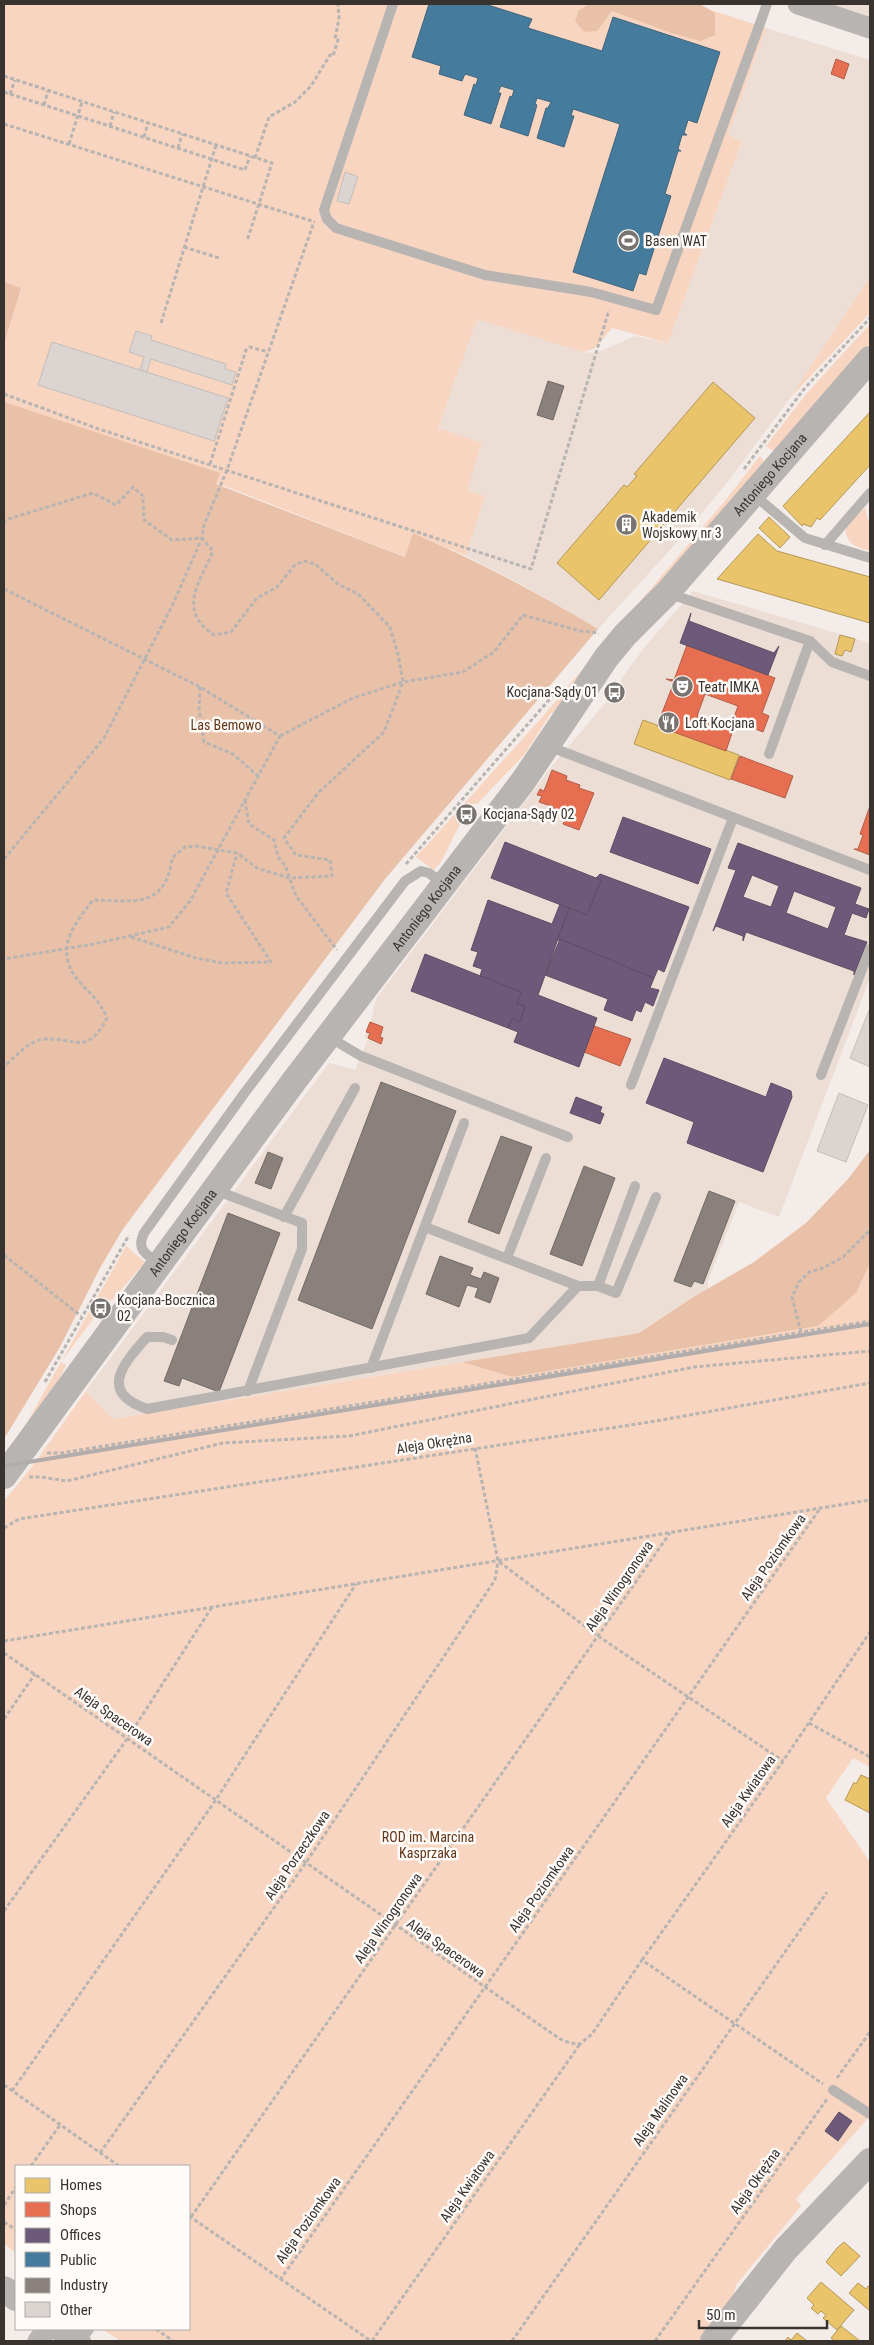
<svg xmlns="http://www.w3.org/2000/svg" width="874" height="2345" font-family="'Roboto Condensed',sans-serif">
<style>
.built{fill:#edded5}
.green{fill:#f8d5c0}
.forest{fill:#e9c1a9}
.homes{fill:#e9c46a;stroke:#b49858}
.shops{fill:#e76f51;stroke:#b25d47}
.offices{fill:#6d597a;stroke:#5d4e64;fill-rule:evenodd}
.public{fill:#457b9d;stroke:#41657c}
.industry{fill:#8a817c;stroke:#716a65}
.building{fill:#dbd4d1;stroke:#c4beba}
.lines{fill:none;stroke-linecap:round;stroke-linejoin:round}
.path{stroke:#b8b4b2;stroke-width:3;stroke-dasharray:4 2.5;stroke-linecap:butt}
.service{stroke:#b8b4b2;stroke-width:10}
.minor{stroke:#b8b4b2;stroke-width:21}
.tertiary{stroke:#b8b4b2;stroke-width:26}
.rail{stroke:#b2adac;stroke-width:4}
.labels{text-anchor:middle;stroke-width:5;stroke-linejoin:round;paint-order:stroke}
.poi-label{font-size:14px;fill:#38332f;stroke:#fefbf9;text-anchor:start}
.street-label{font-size:14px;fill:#38332f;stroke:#fefbf9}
.park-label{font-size:14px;fill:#633719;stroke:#fefbf9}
</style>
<rect width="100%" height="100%" fill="#f4ece8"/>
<g class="built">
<polygon points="822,4 870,4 870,19"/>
<polygon points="766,28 870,60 870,277 790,398 729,480 690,528 598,629 526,587 466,556 485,496 466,490 482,443 438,428 477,318 583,352 596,353 635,336 668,343 742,141 728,135"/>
<polygon points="693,591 870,643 870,978 779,1217 739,1202 708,1281 708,1289 639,1333 113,1419 86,1391 329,1063 355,1070 368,1039 364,1037 371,1022 376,999 552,766 607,701 612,700 622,686 621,679 644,648"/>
</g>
<g class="green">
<polygon points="4,4 692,4 766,28 728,135 742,141 668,343 612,328 594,349 583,352 477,319 438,428 482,443 467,490 485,496 466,556 413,533 406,557 222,485 4,436"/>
<polygon points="870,277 870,313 790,398"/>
<polygon points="870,324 870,343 777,450 774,451 766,446 807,393"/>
<polygon points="760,456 765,462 657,588 622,623 724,502"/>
<path d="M865,508l5,18v25c-14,-4 -26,-8 -24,-25z"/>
<path d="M602,646l-46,69 -5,-2 -27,42 -47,49h-8l-10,14 1,7c-10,15 -14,34 -26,45l-18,-13 128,-142z"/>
<polygon points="126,1246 145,1262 116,1296 112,1300 103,1300 93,1312 93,1319 61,1362 66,1365 50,1399 20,1435"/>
<polygon points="870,1263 870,1767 853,1758 826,1798 870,1862 870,2116 796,2199 801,2206 736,2285 733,2299 701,2341 121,2341 102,2329 189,2329 189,2166 16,2166 16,2253 4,2244 4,1501 31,1468 86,1391 113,1419 462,1362 512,1377 818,1326 864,1275"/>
</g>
<g class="forest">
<polygon points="590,4 700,4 715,13 715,35 700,41 671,33 612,11 597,31 584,32 575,21 579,10"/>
<polygon points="4,282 21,288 4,343"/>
<path d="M4,402l216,71 -4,11 189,73 8,-24c64,28 125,60 185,96l-213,250 -262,350 -23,39 -40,79 -56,92z"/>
<polygon points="870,1150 870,1263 856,1293 818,1326 512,1377 462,1362 639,1333 695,1296 754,1262 806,1223 848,1179"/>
</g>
<g class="homes">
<polygon points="713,382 755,418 599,600 557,563 624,485 627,487 637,476 634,474"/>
<polygon points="870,412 870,465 820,520 817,518 811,527 803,524 802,526 783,506"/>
<polygon points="769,517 790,537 780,548 759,528"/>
<polygon points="758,534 777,551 870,577 870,623 717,579"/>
<polygon points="840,635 855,639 851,652 845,650 842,656 835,654"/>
<polygon points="643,720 739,755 730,780 634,744"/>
<polygon points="861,1775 870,1779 870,1813 845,1800 854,1782 856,1784"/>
<polygon points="844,2242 860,2256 841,2276 826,2262 837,2248"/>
<polygon points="821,2282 854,2310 837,2330 823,2318 826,2315 821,2311 818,2314 811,2308 814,2305 807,2298"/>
<polygon points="858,2283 866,2289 868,2286 870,2287 870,2311 849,2293"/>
<polygon points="841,2326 860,2341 835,2341 831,2338"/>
<polygon points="797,2333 807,2341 785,2341 788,2337 791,2340"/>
</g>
<g class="shops">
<polygon points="836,59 849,64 844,79 831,74"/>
<polygon points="687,645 775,678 762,713 769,716 763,732 733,720 738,706 705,694 697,716 733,730 726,751 657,726 674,682 666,679 674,680"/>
<polygon points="740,756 793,776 785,798 731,779"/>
<polygon points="552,770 567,776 566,780 580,785 579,788 594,793 579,830 563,824 566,818 551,813 554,807 539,802 542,796 537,795 540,789 544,791"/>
<polygon points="870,806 870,855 854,849 858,849 863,835 860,834"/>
<polygon points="370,1022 383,1027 380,1037 383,1038 381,1044 368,1038 370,1033 366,1032"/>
<polygon points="594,1026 631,1039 620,1066 584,1052"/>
</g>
<g class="offices">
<polygon points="691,613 689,621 774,653 779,646 768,675 680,643"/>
<polygon points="623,817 711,849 698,884 610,852"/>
<polygon points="505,842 601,880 587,915 491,878"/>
<path d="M738,843l123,45 -6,16 14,5 -3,9 -14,-5 -8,22 23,7 -13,33v-4l-108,-39 -3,9v-5l-27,-10 -3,5 23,-61 -8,-2zM752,875l27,11 -8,21 -28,-10zM794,891l42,16 -8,22 -42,-16z"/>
<polygon points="600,874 689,907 664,972 658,969 654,978 556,939 569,908 587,915 601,880 596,878"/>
<polygon points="488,900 552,924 560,904 569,908 538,995 597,1018 579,1067 514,1042 518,1032 508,1028 512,1018 520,1022 525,1006 517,1004 521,992 480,976 482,969 473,966 478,952 471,950"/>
<polygon points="560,939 654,978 650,988 659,990 653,1006 645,1002 641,1012 636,1010 632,1021 604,1010 608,999 545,975"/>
<polygon points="425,954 521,992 517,1004 525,1006 520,1022 512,1018 508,1028 411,991"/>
<polygon points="664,1058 766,1097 771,1083 791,1091 792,1097 763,1172 687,1143 694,1122 646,1103"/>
<polygon points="576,1097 602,1107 600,1112 604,1114 600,1124 570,1113"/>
<polygon points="839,2112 852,2121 838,2141 825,2131"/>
</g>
<polygon class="public" points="429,4 485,4 532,19 528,28 602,51 613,17 720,52 697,123 688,120 684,133 687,135 682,135 678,149 681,151 678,151 665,194 671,196 647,271 646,275 639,273 633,291 573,272 620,124 573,109 571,116 574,116 564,147 537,138 546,108 548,108 551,102 537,98 535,104 537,105 528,136 500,127 510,96 512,97 514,90 501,86 498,93 501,93 491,124 464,115 474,84 476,85 478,78 465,74 462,81 439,74 441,66 412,57"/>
<g class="industry">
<polygon points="548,381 564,386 553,420 537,415"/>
<polygon points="381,1082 456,1111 372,1329 298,1300"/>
<polygon points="501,1136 532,1147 499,1234 468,1222"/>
<polygon points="268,1152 283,1158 271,1189 255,1183"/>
<polygon points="584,1166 615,1178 582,1266 550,1254"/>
<polygon points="709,1191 735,1201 703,1284 694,1281 691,1287 674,1281"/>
<polygon points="228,1213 280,1233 219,1392 182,1378 179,1386 164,1381"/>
<polygon points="440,1256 473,1268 470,1275 481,1279 484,1272 499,1278 490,1303 475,1297 478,1288 467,1285 459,1307 426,1294"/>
</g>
<g class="building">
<polygon points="345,172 358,177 349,204 337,201"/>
<polygon points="136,331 152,336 151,340 226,364 225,369 236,372 232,385 151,359 147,372 140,370 144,357 129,352"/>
<polygon points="52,342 228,398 214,441 38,385"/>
<polygon points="870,1008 870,1067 850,1058"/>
<polygon points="839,1093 868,1105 846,1162 817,1151"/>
</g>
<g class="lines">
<g class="path">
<polyline points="4,76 272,163 247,241"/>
<polyline points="4,92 245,170 250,156"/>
<polyline points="10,94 15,80"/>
<polyline points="44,105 48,91"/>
<polyline points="4,124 315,222"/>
<polyline points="110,126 114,112"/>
<polyline points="144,137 148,123"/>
<polyline points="69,144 82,102"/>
<polyline points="178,148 182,134"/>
<polyline points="255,158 269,117 295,102 311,86 330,55 333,56 338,40 335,39 339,18 338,4"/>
<polyline points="184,247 219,258"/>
<polyline points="161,323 216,145"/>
<polyline points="4,394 96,428 531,569 609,310"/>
<polyline points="210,464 246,350 250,347 268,352"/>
<polyline points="744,469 804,389 870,318"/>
<path d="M4,523l1,-3 88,-27 23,12 17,-18 10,9 1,24 28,20 30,-2 11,13c-14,33 -36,59 1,84l17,-3 26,-34 20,-11 17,-21 9,-5 12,3 23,20 20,10 32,33 8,27 5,28 -19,50 -66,61 -34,45 12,17 34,5 2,16 -43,2 -32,-10 -20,-15 -41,-7 -11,1 -13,11c-6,51 -39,43 -79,42 -23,29 -40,53 -11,85 11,11 19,18 25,33 -20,38 -30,20 -62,21 -16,1 -30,18 -41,28"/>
<polyline points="4,589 200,687 280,736 190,901 169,927 94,944 4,959"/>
<polyline points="200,687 199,708 204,742 233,754 258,776"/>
<polyline points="280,736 353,698 403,682 463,672 494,652 523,615 580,631 599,633"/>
<polyline points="245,800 249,824 274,840 278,857 285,865 296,896 337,950"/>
<polyline points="4,859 104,738 173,604 202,538 204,525 227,470 314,222"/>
<polyline points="406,864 555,693"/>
<polyline points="131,937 196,958 222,963 271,962 226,893 237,853"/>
<polyline points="4,1255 81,1316"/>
<polyline points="801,1332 792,1297 799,1282 809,1272 823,1268 843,1257 870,1230"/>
<polyline points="45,1382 129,1235"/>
<polyline points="475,1448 498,1561 598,1636 783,1761"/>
<polyline points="47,1453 61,1453 870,1321"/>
<polyline points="29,1477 41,1477 67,1481 223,1443 349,1436 694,1367 870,1351"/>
<polyline points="4,1528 19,1519 656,1421 870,1383"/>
<polyline points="4,1641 870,1500"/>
<polyline points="4,1653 560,2039 570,2043 580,2044 592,2034 642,1960 823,2084"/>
<polyline points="4,1719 35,1674"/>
<polyline points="809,1723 870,1757"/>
<polyline points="4,1911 127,1739 212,1607"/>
<polyline points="642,1960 783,1761 870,1632"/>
<polyline points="837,2078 870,2032"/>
<polyline points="4,2085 119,2166"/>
<polyline points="12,2091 215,1801 356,1584"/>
<polyline points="100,2153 305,1864 495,1580 498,1561"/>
<polyline points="31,2166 60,2125"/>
<polyline points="4,2205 16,2187"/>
<polyline points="189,2216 371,2341"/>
<polyline points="191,2217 670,1533"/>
<polyline points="4,2222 16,2230"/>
<polyline points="280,2280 819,1510"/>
<polyline points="156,2329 173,2341"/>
<polyline points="372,2341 580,2044"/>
<polyline points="512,2341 827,1892"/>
<polyline points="655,2341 827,2099"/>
</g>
<g class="service">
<polyline points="393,4 324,210 327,219 336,228 485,275 591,292 656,310 767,4"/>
<polyline points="753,494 805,538 870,558"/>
<polyline points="825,545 870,493"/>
<polyline points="667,593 810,641 832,662 870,676"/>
<polyline points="548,746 870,870"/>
<polyline points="769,754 810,641"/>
<polyline points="329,1037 361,1056 568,1137"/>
<polyline points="821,1075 870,949"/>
<polyline points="631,1085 733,818"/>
<polyline points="215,1190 302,1223 302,1249 248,1391"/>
<polyline points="284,1217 355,1088"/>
<polyline points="425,1227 578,1286 598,1286 635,1186"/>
<polyline points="507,1258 546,1158"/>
<path d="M159,1264c-13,-10 -23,-14 -15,-31l99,-138 162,-214 16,-10 8,2 14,11"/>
<polyline points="598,1286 616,1293 656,1197"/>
<path d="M172,1340l-9,-3h-16c-24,27 -49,55 0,72l382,-71 49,-52"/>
<polyline points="371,1368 464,1123"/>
<polyline points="833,2090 870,2114"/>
<polyline points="81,2341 89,2329"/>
</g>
<g class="minor">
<polyline points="798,4 870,28"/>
<polyline points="38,2341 47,2329"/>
</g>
<g class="tertiary">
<path id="s1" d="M4,1476l290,-395 230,-301 82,-122 19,-23 42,-42 203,-234"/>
<polyline points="4,2289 16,2298"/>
<polyline points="61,2329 78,2341"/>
<polyline points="713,2341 786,2249 870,2161"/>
</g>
<polyline class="rail" points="4,1466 870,1324"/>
</g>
<defs>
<symbol id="stadium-disc" viewBox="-11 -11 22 22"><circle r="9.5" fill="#7a7470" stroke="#fefbf9"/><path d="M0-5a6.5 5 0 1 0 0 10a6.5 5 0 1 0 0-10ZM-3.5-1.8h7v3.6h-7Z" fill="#fff"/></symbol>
<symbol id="building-disc" viewBox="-11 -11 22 22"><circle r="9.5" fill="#7a7470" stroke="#fefbf9"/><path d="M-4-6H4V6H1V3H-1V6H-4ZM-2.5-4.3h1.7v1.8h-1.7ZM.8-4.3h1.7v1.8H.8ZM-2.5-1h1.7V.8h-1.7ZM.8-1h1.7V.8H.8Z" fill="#fff"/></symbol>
<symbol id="theatre-disc" viewBox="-11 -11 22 22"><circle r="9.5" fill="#7a7470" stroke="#fefbf9"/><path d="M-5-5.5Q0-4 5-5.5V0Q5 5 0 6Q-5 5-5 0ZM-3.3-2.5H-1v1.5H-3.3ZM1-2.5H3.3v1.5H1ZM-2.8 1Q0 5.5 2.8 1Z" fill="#fff"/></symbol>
<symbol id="bus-disc" viewBox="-11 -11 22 22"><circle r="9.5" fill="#7a7470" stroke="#fefbf9"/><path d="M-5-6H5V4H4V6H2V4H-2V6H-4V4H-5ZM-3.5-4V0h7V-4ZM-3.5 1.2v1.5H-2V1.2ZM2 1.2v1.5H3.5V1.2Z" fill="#fff"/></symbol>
<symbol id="restaurant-disc" viewBox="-11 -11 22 22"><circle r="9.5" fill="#7a7470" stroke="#fefbf9"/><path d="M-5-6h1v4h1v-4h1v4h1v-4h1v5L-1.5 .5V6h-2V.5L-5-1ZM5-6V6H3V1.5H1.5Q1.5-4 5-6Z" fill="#fff"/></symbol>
</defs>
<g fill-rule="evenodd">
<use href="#stadium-disc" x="616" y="228" width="25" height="25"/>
<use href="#building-disc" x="614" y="512" width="25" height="25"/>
<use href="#theatre-disc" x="670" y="674" width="25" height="25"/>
<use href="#bus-disc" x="602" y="680" width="25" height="25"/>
<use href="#restaurant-disc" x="656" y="710" width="25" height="25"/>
<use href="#bus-disc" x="454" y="802" width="25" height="25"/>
<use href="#bus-disc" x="88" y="1296" width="25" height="25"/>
</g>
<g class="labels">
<g class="poi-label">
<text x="645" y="246">Basen WAT</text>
<text x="642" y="522">Akademik<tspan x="642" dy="16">Wojskowy nr 3</tspan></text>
<text x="698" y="692">Teatr IMKA</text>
<text x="598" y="697" text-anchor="end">Kocjana-Sądy 01</text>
<text x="685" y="728">Loft Kocjana</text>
<text x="483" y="819">Kocjana-Sądy 02</text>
<text x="117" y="1305">Kocjana-Bocznica<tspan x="117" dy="16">02</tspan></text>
</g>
<g class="street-label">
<text dy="5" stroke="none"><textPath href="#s1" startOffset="1262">Antoniego Kocjana</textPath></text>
<text dy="5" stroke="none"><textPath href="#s1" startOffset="708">Antoniego Kocjana</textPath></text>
<text dy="5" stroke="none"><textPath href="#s1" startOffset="302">Antoniego Kocjana</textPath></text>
<text transform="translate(434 1443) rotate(-9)" y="5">Aleja Okrężna</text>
<text transform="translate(773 1557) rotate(-55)" y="5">Aleja Poziomkowa</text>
<text transform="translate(619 1586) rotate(-55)" y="5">Aleja Winogronowa</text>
<text transform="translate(114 1716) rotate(35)" y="5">Aleja Spacerowa</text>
<text transform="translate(748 1791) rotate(-55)" y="5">Aleja Kwiatowa</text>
<text transform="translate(297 1855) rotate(-56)" y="5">Aleja Porzeczkowa</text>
<text transform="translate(541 1889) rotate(-55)" y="5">Aleja Poziomkowa</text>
<text transform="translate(388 1918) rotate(-55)" y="5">Aleja Winogronowa</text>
<text transform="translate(446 1948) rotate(35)" y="5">Aleja Spacerowa</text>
<text transform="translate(660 2110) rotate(-55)" y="5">Aleja Malinowa</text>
<text transform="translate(755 2181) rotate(-55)" y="5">Aleja Okrężna</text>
<text transform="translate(467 2186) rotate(-55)" y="5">Aleja Kwiatowa</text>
<text transform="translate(308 2220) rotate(-55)" y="5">Aleja Poziomkowa</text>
</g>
<g class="park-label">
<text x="226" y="730">Las Bemowo</text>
<text x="428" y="1842">ROD im. Marcina<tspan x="428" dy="16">Kasprzaka</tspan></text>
</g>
</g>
<rect width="874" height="2345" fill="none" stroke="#38332f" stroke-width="10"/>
<rect x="15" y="2165" width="175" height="165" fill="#fefbf9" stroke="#afaba8"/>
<rect x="25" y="2178" width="25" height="15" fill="#e9c46a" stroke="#afaba8"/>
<text x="60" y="2190" font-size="15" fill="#38332f">Homes</text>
<rect x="25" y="2202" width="25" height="15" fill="#e76f51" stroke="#afaba8"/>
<text x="60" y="2215" font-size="15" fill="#38332f">Shops</text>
<rect x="25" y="2228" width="25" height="15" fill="#6d597a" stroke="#afaba8"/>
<text x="60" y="2240" font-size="15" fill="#38332f">Offices</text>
<rect x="25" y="2252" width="25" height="15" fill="#457b9d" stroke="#afaba8"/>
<text x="60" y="2265" font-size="15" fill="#38332f">Public</text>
<rect x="25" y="2278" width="25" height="15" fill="#8a817c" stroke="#afaba8"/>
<text x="60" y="2290" font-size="15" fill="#38332f">Industry</text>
<rect x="25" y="2302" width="25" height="15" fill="#dbd4d1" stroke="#afaba8"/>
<text x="60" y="2315" font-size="15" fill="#38332f">Other</text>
<path d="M699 2320v8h128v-8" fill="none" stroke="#38332f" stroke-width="2.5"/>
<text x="706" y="2320" font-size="15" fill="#38332f" stroke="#fefbf9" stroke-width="4" paint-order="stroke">50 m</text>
</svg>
